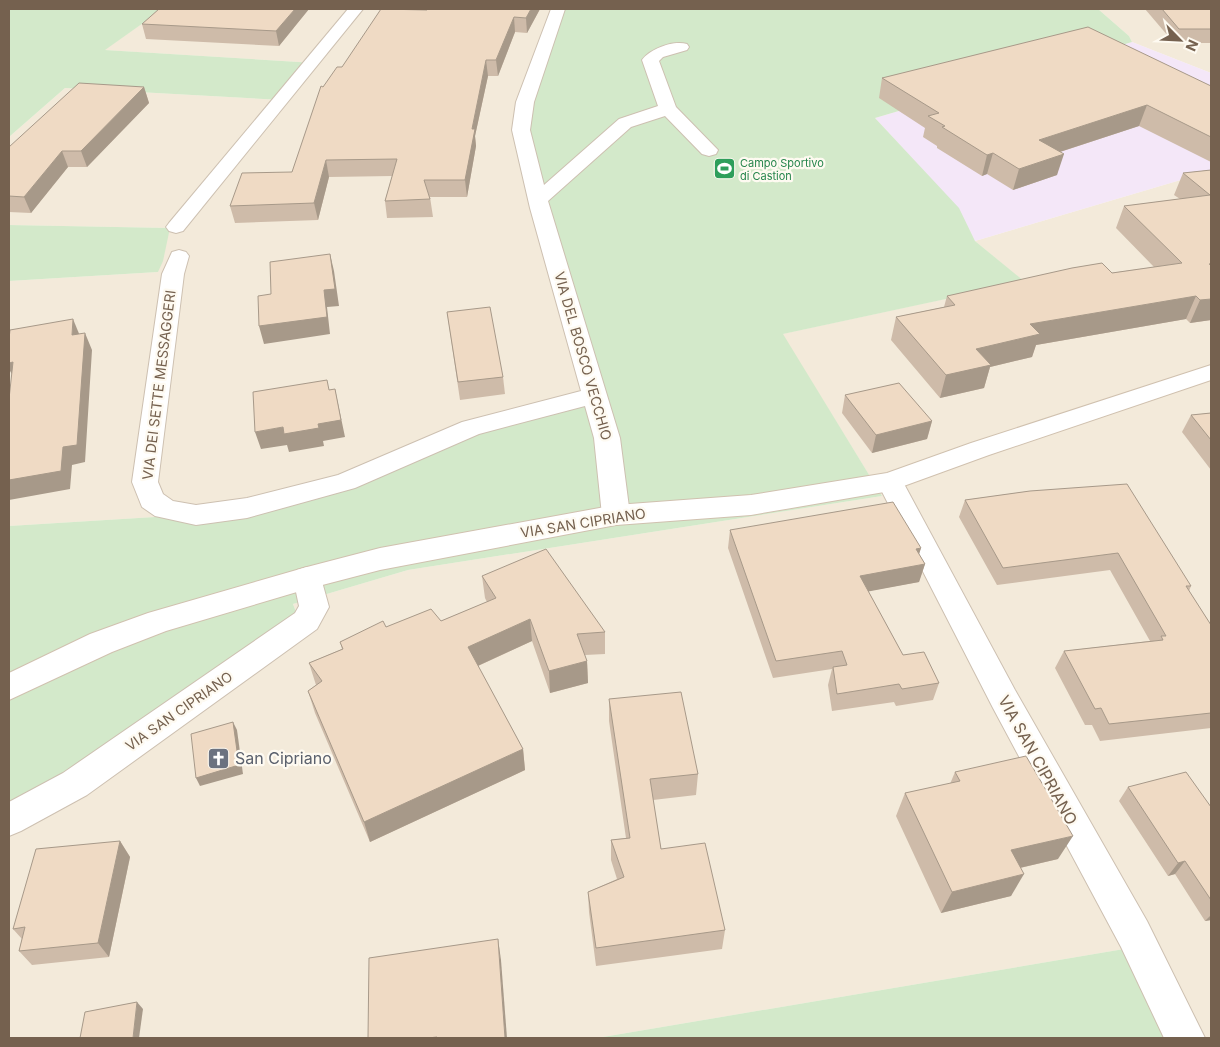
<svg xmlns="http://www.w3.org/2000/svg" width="1220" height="1047" font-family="Inter,sans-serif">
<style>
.residential{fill:#f3eada}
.education{fill:#f4e7f8}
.green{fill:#d3e9ca}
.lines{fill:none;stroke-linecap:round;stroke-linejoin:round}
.minor-casing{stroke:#cdc0b1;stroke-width:2}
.secondary-casing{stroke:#d0c1af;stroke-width:2}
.minor{fill:#fff;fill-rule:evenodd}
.secondary{fill:#fff;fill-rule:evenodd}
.wall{fill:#cebba9}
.shaded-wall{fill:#a79989}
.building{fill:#efdac4;stroke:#a79989}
.labels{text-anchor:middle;stroke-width:4.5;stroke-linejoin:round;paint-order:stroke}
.far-leisure-label{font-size:11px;fill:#27864d;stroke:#fefaf1;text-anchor:start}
.street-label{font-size:14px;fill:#75614f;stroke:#fefaf1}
.near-worship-label{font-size:16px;fill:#5b616d;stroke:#fefaf1;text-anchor:start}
.near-street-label{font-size:16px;fill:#75614f;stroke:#fefaf1}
</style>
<rect width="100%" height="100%" fill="#fbf7eb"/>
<g class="residential">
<polygon points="163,9 558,9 555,21 593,398 366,474 171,516 9,526 9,281 158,272 170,228 9,225 9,137 65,88 282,100 315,63 104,50"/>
<polygon points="1098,9 1211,9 1211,73 1132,42 1129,36"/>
<polygon points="1211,171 1211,1038 1165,1038 1124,949 597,1038 9,1038 9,806 44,787 296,612 293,604 408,570 882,496 782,334 1024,282 975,241"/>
</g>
<polygon class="education" points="1132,42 1211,73 1211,171 975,241 958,208 875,118"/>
<g class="green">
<polygon points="9,9 72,9 71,10 163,9 105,50 315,63 282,100 65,88 9,137"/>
<polygon points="558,9 1098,9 1129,36 1132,42 875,118 959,208 975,241 1025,282 783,334 882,496 408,570 293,604 296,612 44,787 9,806 9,526 171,516 268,504 433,441 592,398 518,130"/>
<polygon points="9,225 170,228 163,261 158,272 9,281"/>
<polygon points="1124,949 1165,1038 597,1038"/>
</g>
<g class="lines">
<defs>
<g id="minor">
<polygon points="348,9 363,9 183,231 176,233 169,231 166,227 169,223"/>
<path d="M551,9h14l-31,93 -4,28 14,55 75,-66 39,-13 -16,-46c8,-11 31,-20 45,-16l2,3 -2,3 -24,7 -4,4 17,46 42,43 -2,4 -7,2 -7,-2 -37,-38 -34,11 -83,74 72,237 10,77 -4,7 -10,3 -10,-3 -4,-7 -8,-77 -9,-32 -106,28 -124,54 -108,30 -51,7 -41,-9 -13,-9 -10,-25 30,-208 10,-22 7,-2 7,2 3,4 -5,18 -26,208 5,12 10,7 23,4 51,-7 91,-23 124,-53 119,-31 -51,-183 -18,-78 4,-28z"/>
<polygon points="890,473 899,476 903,482 1015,690 1147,921 1205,1038 1164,1038 1121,947 993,708 877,482 881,476"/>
<polygon points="307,567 317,570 321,578 329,607 317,629 87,795 21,831 9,836 9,802 63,773 295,613 299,606 293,578 297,570"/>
</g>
<polygon id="secondary" points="1211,365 1211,380 989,455 890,491 751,515 616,525 380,570 307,589 166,631 112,652 9,700 9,673 90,634 148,613 307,567 380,548 616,505 751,495 887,473 971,443"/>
</defs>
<use href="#minor" class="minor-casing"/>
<use href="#secondary" class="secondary-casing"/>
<use href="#minor" class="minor"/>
<use href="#secondary" class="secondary"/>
</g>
<g class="wall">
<polygon points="159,9 309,9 279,46 146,39 142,24"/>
<polygon points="423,9 540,9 527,33 515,32 498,76 488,76 475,136 476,146 467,197 430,197 433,217 387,218 385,201 392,176 329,177 318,220 235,223 230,206 292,172 323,87 342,67 423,10"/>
<polygon points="1145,9 1211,9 1211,43 1174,43"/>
<polygon points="882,78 1211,86 1211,162 1139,126 1060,152 1057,175 1013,190 987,174 982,176 937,148 937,146 923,137 925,128 879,98"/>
<polygon points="144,87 149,103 87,167 68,167 31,213 9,212 9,147"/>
<polygon points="1211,170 1211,320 1190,323 1186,319 1036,345 1032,357 990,367 984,388 940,398 891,340 896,317 944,307 947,296 1154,267 1116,228 1124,206 1180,199 1174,195 1183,173"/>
<polygon points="447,312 503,377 505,394 460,400"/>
<polygon points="845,395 932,421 927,439 872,453 842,413"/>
<polygon points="1211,413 1211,470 1182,432 1191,415"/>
<polygon points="1030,491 1191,586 1189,591 1211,625 1211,728 1100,741 1092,725 1085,725 1055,668 1064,651 1150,641 1110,570 997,585 959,517 965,500"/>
<polygon points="730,530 921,548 919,554 925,564 919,582 868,591 903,655 939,683 933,700 896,706 894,702 832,711 828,685 832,669 773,678 728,548"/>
<polygon points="482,576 605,632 605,654 585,655 587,661 588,683 550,693 532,641 478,666 523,749 525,770 370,842 315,713 308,691 316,685 309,663 342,649 340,642 386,627 441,621 487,602 485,598"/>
<polygon points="609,699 698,774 696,795 653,800 661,849 725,930 722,949 596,966 589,912 588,892 617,879 611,860 611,840 626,838 609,721"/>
<polygon points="955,772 1058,859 1020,868 1011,896 941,913 896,816 905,793 950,784"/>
<polygon points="1128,787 1211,807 1211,920 1205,921 1175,874 1168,876 1119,801"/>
<polygon points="120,841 130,857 109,957 32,965 19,951 22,939 13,929"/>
</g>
<g class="shaded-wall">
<polygon points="295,9 309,9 279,46 276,31"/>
<polygon points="531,9 540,9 527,33 526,18"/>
<polygon points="514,17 515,32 498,76 496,60"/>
<polygon points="486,60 488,76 475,136 476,146 467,197 465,180 472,129"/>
<polygon points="144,87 149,103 87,167 81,151"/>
<polygon points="1147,105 1139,126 1032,161 1039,140"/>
<polygon points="62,151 68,167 31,213 24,197"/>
<polygon points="993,153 987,174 982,176 987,155"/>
<polygon points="1064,154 1057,175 1013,190 1019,169"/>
<polygon points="326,160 329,177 318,220 314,203"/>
<polygon points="330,254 334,271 339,306 327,307 330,334 264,344 259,326 324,290"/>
<polygon points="1196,296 1186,319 1036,345 1032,357 990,367 984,388 940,398 946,375 976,349 1030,324"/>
<polygon points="1211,299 1211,320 1190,323 1200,300"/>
<polygon points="73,319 80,336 72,335"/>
<polygon points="85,333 92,350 85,462 72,465 70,489 9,500 9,480"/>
<polygon points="13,362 15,380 9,369 9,363"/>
<polygon points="335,389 345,437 323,441 324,446 289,452 287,445 261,449 255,432 283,427 318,424"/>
<polygon points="932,421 927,439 872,453 876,435"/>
<polygon points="921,548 915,566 925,564 919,582 855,594 860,576 916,549"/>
<polygon points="530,619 532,641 471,669 468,647"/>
<polygon points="587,661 588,683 550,693 549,671"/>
<polygon points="233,722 237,730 243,774 200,786 196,778"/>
<polygon points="523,749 525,770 370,842 364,822"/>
<polygon points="1073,836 1058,859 998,873 1011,850"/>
<polygon points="120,841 130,857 109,957 98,943"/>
<polygon points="1185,861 1175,874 1168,876 1178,863"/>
<polygon points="1024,874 1011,896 941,913 952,892"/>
<polygon points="1211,915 1211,920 1205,921"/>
<polygon points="498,939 501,960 507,1038 505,1038"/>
<polygon points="137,1002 143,1009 139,1038 133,1038"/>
</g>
<g class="building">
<polygon points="159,9 295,9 276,31 142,24"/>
<polygon points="381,9 427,10 427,9 531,9 526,18 514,17 496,60 486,60 472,129 475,129 465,180 424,180 430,199 385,201 397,159 326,160 314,203 230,206 242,173 292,172 321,86 323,87 337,67 342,67"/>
<polygon points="1162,9 1211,9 1211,29 1179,29"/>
<polygon points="1088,27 1211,86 1211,137 1147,105 1039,140 1064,154 1019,169 993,153 987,155 942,127 945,126 928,116 939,113 882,78"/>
<polygon points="79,83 144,87 81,151 62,151 24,197 9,196 9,147"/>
<polygon points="1211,170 1211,264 1209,264 1211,265 1211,299 1200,300 1196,296 1030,324 1040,334 976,349 991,365 946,375 896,317 955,305 947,296 1072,268 1102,263 1112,273 1182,263 1124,206 1210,195 1183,173"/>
<polygon points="330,254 335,289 324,290 327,317 259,326 258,296 271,294 270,262"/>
<polygon points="490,307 503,377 458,382 447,312"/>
<polygon points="73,319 72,335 85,333 77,445 63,447 61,471 9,480 9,399 13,362 9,363 9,339 10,330"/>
<polygon points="327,380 329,390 335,389 341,420 318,424 319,428 284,434 283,427 255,432 253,392"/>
<polygon points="899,383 932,421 876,435 845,395"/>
<polygon points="1211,413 1211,440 1191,415"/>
<polygon points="1127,484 1191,586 1186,586 1211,625 1211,713 1109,724 1101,708 1095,709 1064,651 1163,640 1161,636 1166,636 1118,553 1003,568 965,500 1030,491"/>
<polygon points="893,502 921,548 916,549 925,564 860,576 903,655 924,652 939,683 902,689 899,684 837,694 833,667 847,665 842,651 776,661 730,530"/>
<polygon points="546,549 605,632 577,634 587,661 549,671 530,619 468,647 523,749 364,822 308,691 322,681 309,663 343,649 340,642 383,621 386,627 431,609 441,621 496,598 482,576"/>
<polygon points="681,692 698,774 650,779 661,849 705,843 725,930 596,948 588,892 624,877 611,840 630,838 609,699"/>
<polygon points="233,722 239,765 196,778 191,734"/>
<polygon points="1026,756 1073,836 1011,850 1024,874 952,892 905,793 960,781 955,772"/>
<polygon points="1186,772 1211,807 1211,900 1185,861 1178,863 1128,787"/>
<polygon points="120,841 98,943 19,951 25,927 13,929 36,849"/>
<polygon points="498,939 505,1038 437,1038 437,1037 428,1038 368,1038 369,958"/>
<polygon points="137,1002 133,1038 80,1038 85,1012"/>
</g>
<defs>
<symbol id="stadium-square" viewBox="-11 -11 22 22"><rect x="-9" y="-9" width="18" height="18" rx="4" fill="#2e9e5b" stroke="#fefaf1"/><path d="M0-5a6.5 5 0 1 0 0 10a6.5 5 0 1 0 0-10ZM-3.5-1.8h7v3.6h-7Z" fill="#fff"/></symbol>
<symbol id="church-square" viewBox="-11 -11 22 22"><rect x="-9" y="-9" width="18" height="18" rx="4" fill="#6b7280" stroke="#fefaf1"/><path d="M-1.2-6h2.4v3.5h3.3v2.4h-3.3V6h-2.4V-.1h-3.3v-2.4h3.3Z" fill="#fff"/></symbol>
</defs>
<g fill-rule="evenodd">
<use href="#stadium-square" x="712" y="156" width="25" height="25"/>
<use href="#church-square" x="206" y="746" width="25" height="25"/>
</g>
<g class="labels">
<g class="far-leisure-label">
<text x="740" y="167">Campo Sportivo<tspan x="740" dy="13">di Castion</tspan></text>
</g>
<g class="street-label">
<text transform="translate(583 356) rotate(74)" y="5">VIA DEL BOSCO VECCHIO</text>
<text transform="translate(159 385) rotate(-83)" y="5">VIA DEI SETTE MESSAGGERI</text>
<text transform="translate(583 523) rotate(-9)" y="5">VIA SAN CIPRIANO</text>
<text transform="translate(179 711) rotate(-35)" y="5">VIA SAN CIPRIANO</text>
</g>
<g class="near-worship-label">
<text x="235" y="764">San Cipriano</text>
</g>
<g class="near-street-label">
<text transform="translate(1038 760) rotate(61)" y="6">VIA SAN CIPRIANO</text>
</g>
</g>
<rect width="1220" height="1047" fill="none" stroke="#75614f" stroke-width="20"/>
<g transform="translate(1180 40) rotate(114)" stroke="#fefaf1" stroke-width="4" paint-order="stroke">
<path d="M0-4L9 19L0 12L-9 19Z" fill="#75614f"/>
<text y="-8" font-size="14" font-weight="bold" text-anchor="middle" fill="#75614f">N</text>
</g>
</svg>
